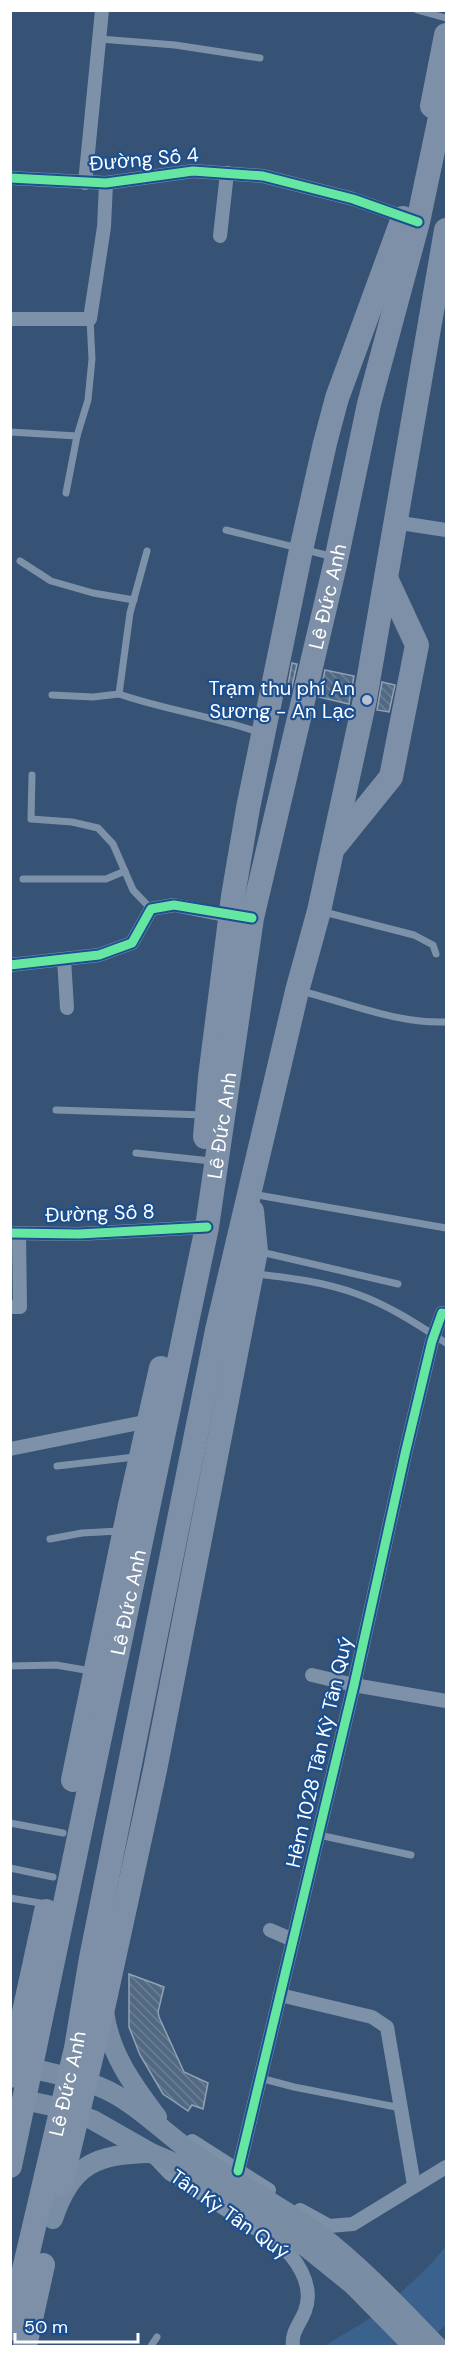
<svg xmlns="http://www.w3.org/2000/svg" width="457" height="2357" font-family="'DM Sans',sans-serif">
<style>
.water{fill:#3b618d}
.building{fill:url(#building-back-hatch);stroke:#92a2b6;stroke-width:1.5}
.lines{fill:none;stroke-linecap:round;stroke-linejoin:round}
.service{stroke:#7d92a8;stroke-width:7}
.minor{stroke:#7d92a8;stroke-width:14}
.secondary{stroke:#798da4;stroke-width:20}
.trunk{stroke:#7e90a7;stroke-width:24}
.cycleway-casing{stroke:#1b4f8f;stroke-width:13}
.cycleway{stroke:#66e7a1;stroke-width:9}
.poi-dot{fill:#b9c2ce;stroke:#1b4f8f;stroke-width:2}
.labels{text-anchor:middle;stroke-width:4.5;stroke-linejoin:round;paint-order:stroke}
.street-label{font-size:20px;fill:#fff;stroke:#1b4f8f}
.poi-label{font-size:20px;fill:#fff;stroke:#1b4f8f;text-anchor:end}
</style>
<defs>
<pattern id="building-back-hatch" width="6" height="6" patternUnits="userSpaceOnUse" patternTransform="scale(1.5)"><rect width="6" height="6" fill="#526984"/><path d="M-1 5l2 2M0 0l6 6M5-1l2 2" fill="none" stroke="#6c8096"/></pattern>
</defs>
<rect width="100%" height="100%" fill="#365274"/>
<polygon class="water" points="446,2246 446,2324 424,2346 324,2346 379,2313 429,2266"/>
<g class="building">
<polygon points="292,663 297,664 291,691 287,690"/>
<polygon points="325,670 354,676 349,704 319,697"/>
<polygon points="382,682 395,685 389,712 377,710"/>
<polygon points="129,1974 164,1987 158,2012 159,2017 184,2072 208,2083 203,2109 192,2105 188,2111 163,2094 140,2055 129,2027"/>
</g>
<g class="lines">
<g class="service">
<polyline points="417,10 446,18"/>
<polyline points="100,39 175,45 260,58"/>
<polyline points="10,432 77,436"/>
<polyline points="66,493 77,436 88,400 92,359 90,319"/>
<polyline points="226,530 334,557"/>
<path d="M147,551l-17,62 -11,81c46,16 94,22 139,38"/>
<polyline points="20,561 51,581 93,593 134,600"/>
<polyline points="52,695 93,697 119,694"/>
<polyline points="32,775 31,819 72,822 98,828 113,844 133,890 151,909"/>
<polyline points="23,879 106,879 125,871"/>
<polyline points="324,912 414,935 433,945 436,954"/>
<path d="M300,991c48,11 95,33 146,31"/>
<polyline points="56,1110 204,1115"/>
<polyline points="136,1153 211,1161"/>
<polyline points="252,1194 446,1228"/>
<polyline points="261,1252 398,1284"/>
<path d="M257,1274c34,4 68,8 100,20 31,11 62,31 89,49"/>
<polyline points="57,1466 135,1457"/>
<polyline points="50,1539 82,1533 119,1531"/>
<polyline points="10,1666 56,1665 91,1671"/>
<polyline points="10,1823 63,1833"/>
<polyline points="319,1835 411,1855"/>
<polyline points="10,1868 53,1877"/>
<polyline points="10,1898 46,1904"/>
<polyline points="260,2078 294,2087 401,2108"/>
<polyline points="151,2346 157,2337"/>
</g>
<g class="minor">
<polyline points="10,178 106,183 193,171 263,176 353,199 410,219"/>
<polyline points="85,183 102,10"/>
<polyline points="220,236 227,173"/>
<polyline points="10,319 90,319 104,227 106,183"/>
<polyline points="394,522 446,530"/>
<polyline points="64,959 67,1008"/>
<polyline points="10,965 99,955 132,943 151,909 174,905 235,917"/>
<polyline points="10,1233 79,1234 207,1227"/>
<polyline points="10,1307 20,1307 19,1233"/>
<polyline points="10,1449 149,1421"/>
<polyline points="312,1675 354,1685 446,1701"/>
<polyline points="270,1930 293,1940"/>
<polyline points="280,1995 372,2017 387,2027 414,2185"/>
<polyline points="192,2141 269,2190"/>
<path d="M154,2157l15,16 106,68c21,15 40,44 30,70 -5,13 -14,21 -12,35"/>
<polyline points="238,2171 354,1685 405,1454 432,1341 442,1313 446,1314"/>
<polyline points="300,2210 329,2226 353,2224 446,2167"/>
</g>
<g class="secondary">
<path d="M104,2011c5,41 28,73 53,106"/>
<path d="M30,2068c24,6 48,10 70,19 34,14 60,42 89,63 42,31 88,53 130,84 43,33 80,73 118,112"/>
<polyline points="24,2100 61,2108 93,2120 151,2153 179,2165 306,2247 353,2285 413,2346"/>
<path d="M53,2219c18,-55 43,-65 98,-66"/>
</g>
<g class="trunk">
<polyline points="432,106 446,35"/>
<polyline points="336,845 391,777 417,645 386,578"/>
<polyline points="205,1137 210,1077 233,896 248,808 301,550 325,443 337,398 403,218"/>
<polyline points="73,1780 130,1505 161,1368"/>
<polyline points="10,2076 46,1911"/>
<path id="s1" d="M10,2166l197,-939 45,-309 83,-353 34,-161 49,-182 28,-133"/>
<polyline points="61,2184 104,2004 155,1770 256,1251 252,1211"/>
<path id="s2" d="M10,2329l66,-281 15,-90 126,-628 80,-339 22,-80 46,-212 81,-469"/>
<polyline points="25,2346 43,2265"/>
</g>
<defs>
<g id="cycleway">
<polyline points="10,178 106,183 193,171 263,176 353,199 418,222"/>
<polyline points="10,965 99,955 132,943 151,909 174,905 252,918"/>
<polyline points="10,1233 79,1234 207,1227"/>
<polyline points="238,2171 354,1685 405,1454 432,1341 442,1313 446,1314"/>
</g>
</defs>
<use href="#cycleway" class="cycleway-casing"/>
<use href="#cycleway" class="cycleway"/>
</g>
<circle class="poi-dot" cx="367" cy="700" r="6"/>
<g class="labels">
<g class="street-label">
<text transform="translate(144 159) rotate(-5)" y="7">Đường Số 4</text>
<text dy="7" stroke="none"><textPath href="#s1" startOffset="1602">Lê Đức Anh</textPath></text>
<text dy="7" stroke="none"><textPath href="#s1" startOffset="1062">Lê Đức Anh</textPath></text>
<text transform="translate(100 1213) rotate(-2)" y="7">Đường Số 8</text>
<text dy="7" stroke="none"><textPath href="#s1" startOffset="576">Lê Đức Anh</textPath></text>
<text transform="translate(319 1752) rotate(-77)" y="7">Hẻm 1028 Tân Kỳ Tân Quý</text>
<text dy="7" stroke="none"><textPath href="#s2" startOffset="252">Lê Đức Anh</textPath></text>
<text transform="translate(230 2214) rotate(35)" y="7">Tân Kỳ Tân Quý</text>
</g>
<g class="poi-label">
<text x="355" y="695">Trạm thu phí An<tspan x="355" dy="23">Sương - An Lạc</tspan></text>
</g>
</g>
<rect width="457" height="2357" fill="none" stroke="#ffffff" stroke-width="24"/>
<path d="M15 2333v9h123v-9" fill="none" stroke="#ffffff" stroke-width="3"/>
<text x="24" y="2333" font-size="18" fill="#ffffff" stroke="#1b4f8f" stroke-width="4.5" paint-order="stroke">50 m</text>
</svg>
